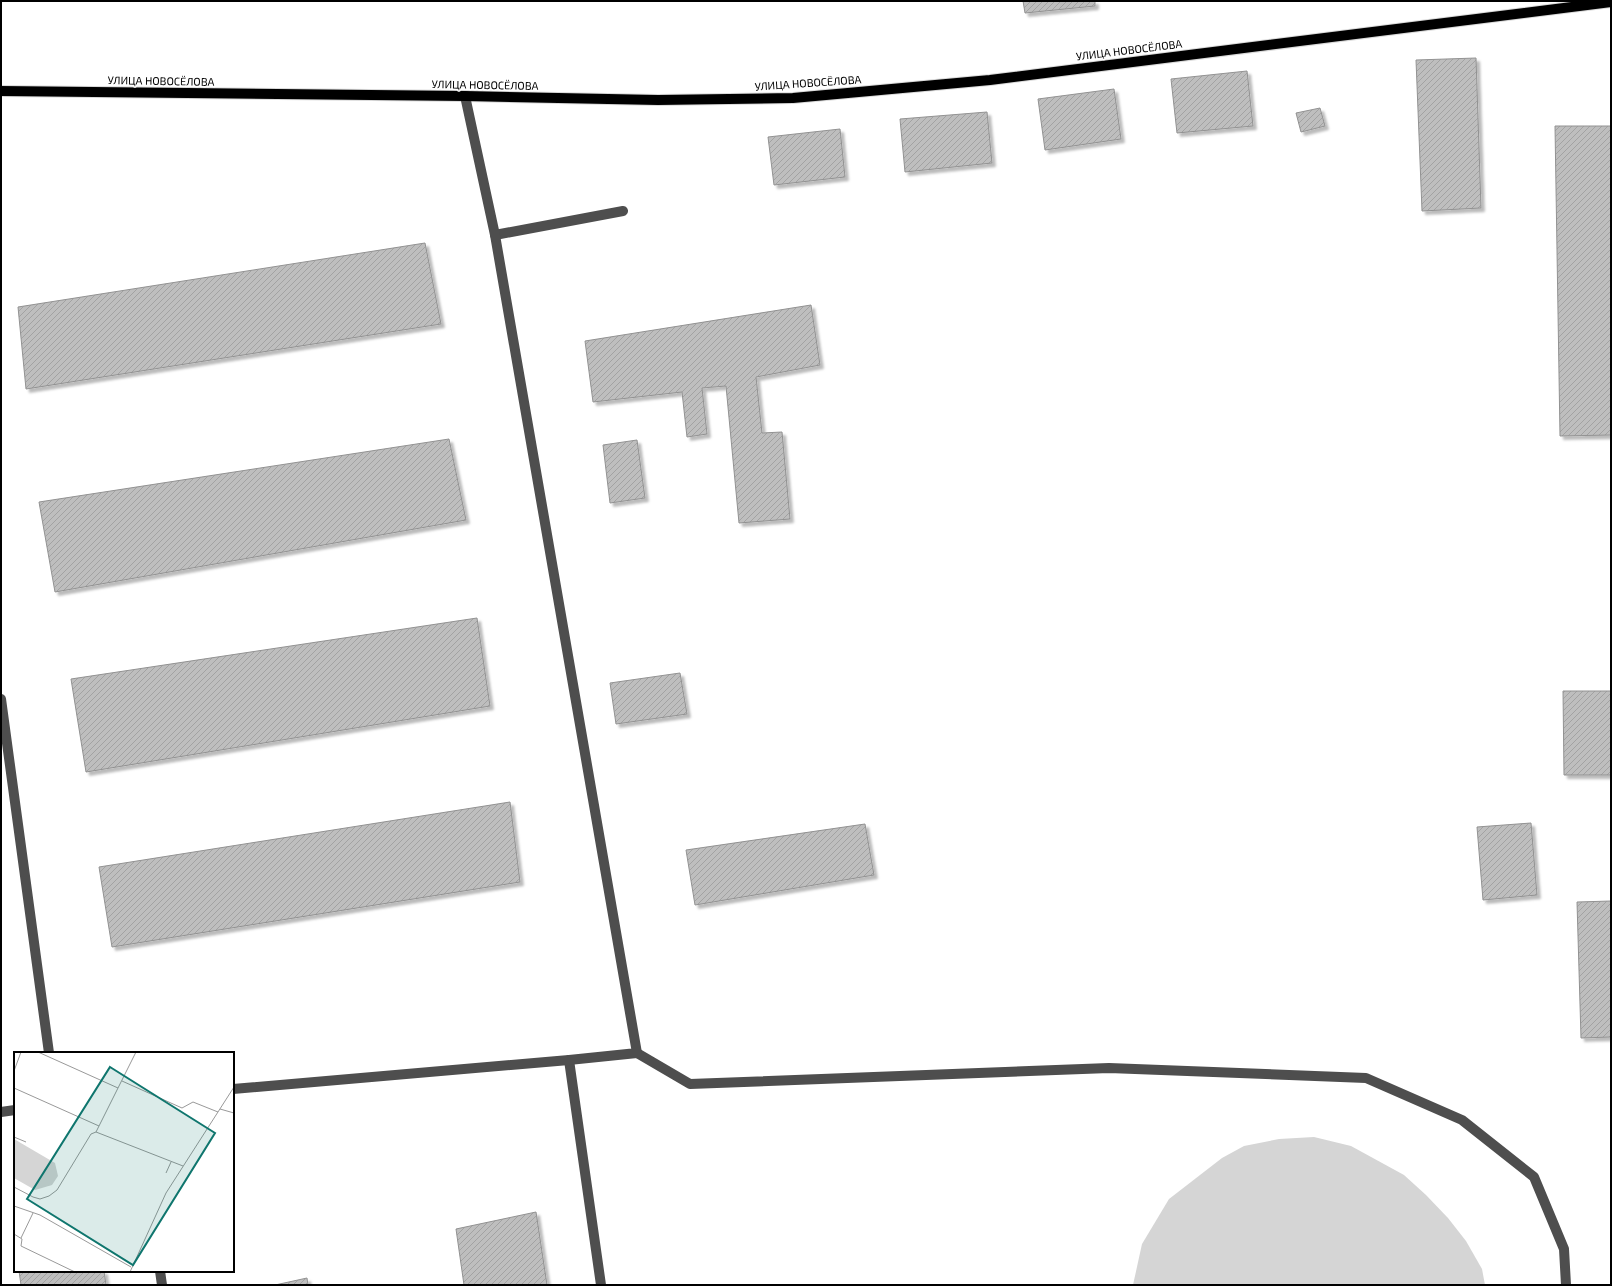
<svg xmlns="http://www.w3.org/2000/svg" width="1612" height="1286" font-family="'Exo 2',sans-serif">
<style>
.park{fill:#d5d5d5}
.building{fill:url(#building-hatch);stroke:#929292;filter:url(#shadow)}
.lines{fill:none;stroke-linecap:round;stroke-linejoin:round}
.major-casing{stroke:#dbdbdb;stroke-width:12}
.minor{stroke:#4e4e4e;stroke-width:10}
.major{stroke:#000;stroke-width:10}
.labels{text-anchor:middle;stroke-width:3;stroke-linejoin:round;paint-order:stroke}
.street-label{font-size:11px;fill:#000;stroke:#fff}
.inset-road{fill:none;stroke:#999;stroke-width:1}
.view{fill:#0f766e;fill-opacity:0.15;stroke:#0f766e;stroke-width:2}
.inset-edge{fill:none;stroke:#000;stroke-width:2}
</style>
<defs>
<pattern id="building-hatch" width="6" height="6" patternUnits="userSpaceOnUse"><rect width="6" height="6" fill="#bebebe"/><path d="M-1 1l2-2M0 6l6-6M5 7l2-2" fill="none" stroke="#a2a2a2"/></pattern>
<filter id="shadow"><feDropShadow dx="3.5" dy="3.5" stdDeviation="1" flood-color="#0004"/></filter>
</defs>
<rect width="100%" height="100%" fill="#fff"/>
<polygon class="park" points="1314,1137 1351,1146 1404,1175 1426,1195 1448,1218 1466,1241 1482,1269 1485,1285 1133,1285 1142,1244 1169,1199 1222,1158 1244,1146 1279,1139"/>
<g class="building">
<polygon points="1023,1 1095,1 1095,6 1025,13"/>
<polygon points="1476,58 1481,208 1422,211 1416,60"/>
<polygon points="1247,71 1253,126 1177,133 1171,79"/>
<polygon points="1114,89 1121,139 1045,150 1038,99"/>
<polygon points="1320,108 1325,126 1301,132 1296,113"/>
<polygon points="987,112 992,163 905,172 900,119"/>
<polygon points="1555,126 1611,126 1611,435 1560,436"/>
<polygon points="840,129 845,177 774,185 768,137"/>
<polygon points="425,243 441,324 26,389 18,307"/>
<polygon points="811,305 820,365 756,377 762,433 782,432 790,519 739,523 726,386 702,388 707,434 687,437 682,392 593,402 585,341"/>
<polygon points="449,439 466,520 55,592 39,502"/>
<polygon points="637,440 645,498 610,503 603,445"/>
<polygon points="477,618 490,706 86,772 71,679"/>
<polygon points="680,673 687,714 616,724 610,683"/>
<polygon points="1563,691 1611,691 1611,775 1564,775"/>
<polygon points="510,802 520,882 112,947 99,867"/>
<polygon points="1531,823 1537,895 1483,900 1477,827"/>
<polygon points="865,824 874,875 695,905 686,850"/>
<polygon points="1611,901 1611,1037 1581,1038 1577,902"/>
<polygon points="536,1212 547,1285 464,1285 456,1229"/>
<polygon points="19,1271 104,1271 106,1285 21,1285"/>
<polygon points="307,1278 308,1285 275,1285"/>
</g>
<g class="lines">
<defs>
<polyline id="major" points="1,91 465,96 658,100 793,98 990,80 1611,2"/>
</defs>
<use href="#major" class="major-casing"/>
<g class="minor">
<polyline points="495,235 623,211"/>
<polyline points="1,699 49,1053"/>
<polyline points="637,1053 690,1084 1109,1068 1366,1078 1462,1120 1534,1177 1564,1249 1566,1285"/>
<polyline points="569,1060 601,1285"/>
<polyline points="233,1089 569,1060 637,1053 495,235 465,96"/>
<polyline points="1,1112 15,1110"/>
<polyline points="160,1271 162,1285"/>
</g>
<use href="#major" class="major"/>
</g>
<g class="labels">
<g class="street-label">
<text transform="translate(1129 50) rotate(-7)" y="4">УЛИЦА НОВОСЁЛОВА</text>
<text transform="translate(161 81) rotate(1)" y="4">УЛИЦА НОВОСЁЛОВА</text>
<text transform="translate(808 83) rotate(-4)" y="4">УЛИЦА НОВОСЁЛОВА</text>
<text transform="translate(485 85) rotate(1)" y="4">УЛИЦА НОВОСЁЛОВА</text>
</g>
</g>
<g transform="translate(14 1052)">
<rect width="220" height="220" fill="#fff"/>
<path d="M0,87l41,24 3,13 -6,9 -17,5 -21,-12z" fill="#d5d5d5"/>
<path class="inset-road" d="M24,0l80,36M122,0l-40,80 87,34M0,19l7,-19M108,29l60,27 11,-6 25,10M0,36l85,38M206,57l14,4M0,85l12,5M152,121l5,-11M0,135l19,10 7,2 9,-3 8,-6 34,-56 5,-2M0,154l26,9 91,52M0,182l8,5 -1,7 54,26M7,186l12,-25M116,220l36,-79 68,-106"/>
<path class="view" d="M96,15l105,66 -82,132 -106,-66z"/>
<rect width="220" height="220" class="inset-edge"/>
</g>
<rect width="1612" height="1286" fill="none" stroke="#000000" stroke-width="4"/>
</svg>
